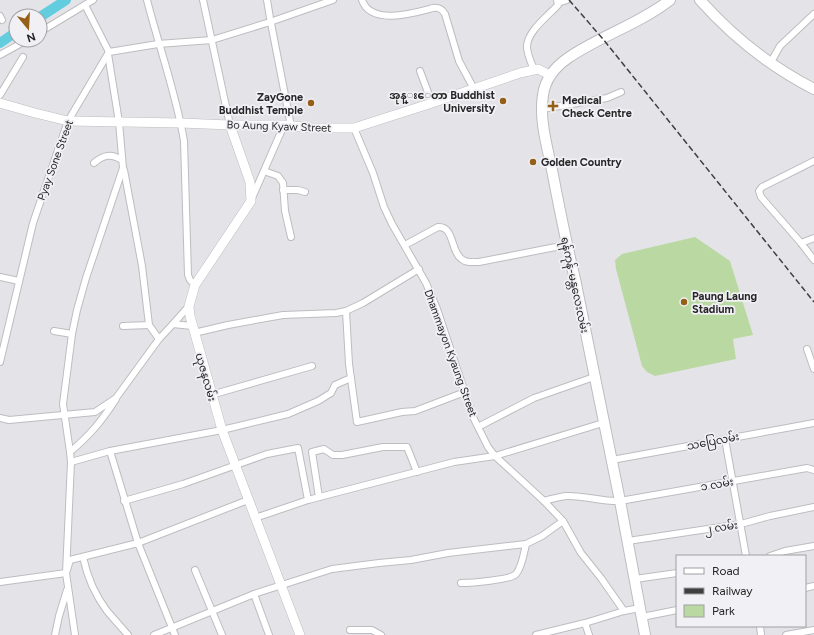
<svg xmlns="http://www.w3.org/2000/svg" width="814" height="635" font-family="Figtree,'Noto Sans Myanmar',sans-serif">
<style>
.green{fill:#bad9a2}
.lines{fill:none;stroke-linecap:round;stroke-linejoin:round}
.river{stroke:#61cddf;stroke-width:10}
.street-casing{stroke:#bdbdc1;stroke-width:8}
.secondary-casing{stroke:#bdbdc1;stroke-width:10}
.primary-casing{stroke:#bdbdc1;stroke-width:12}
.street{stroke:#fff;stroke-width:6}
.secondary{stroke:#fff;stroke-width:9}
.primary{stroke:#fff;stroke-width:10}
.rail{stroke:#3f3f40;stroke-width:1.5;stroke-dasharray:6 3;stroke-linecap:butt}
.poi-dot{fill:#965f18;stroke:#f1f1f5;stroke-width:1.5}
.labels{text-anchor:middle;stroke-width:3.5;stroke-linejoin:round;paint-order:stroke}
.poi-label{font-size:11px;font-weight:bold;fill:#272728;stroke:#f1f1f5;text-anchor:start}
.street-label{font-size:11px;fill:#272728;stroke:#f1f1f5}
</style>
<rect width="100%" height="100%" fill="#e4e4e8"/>
<polygon class="green" points="695,237 730,261 753,335 733,339 736,359 655,376 647,372 642,366 616,269 615,260 622,254"/>
<g class="lines">
<g class="river">
<polyline points="40,17 66,0"/>
<polyline points="0,43 16,32"/>
</g>
<defs>
<g id="street">
<path d="M147,0c12,47 29,93 37,141l4,134 2,5 5,5"/>
<polyline points="203,0 230,125"/>
<polyline points="267,0 270,18 291,126"/>
<path d="M362,0c9,26 52,13 71,8 6,-1 9,1 12,6l14,47 15,28"/>
<polyline points="558,3 567,0"/>
<polyline points="85,5 109,52"/>
<polyline points="0,16 2,20"/>
<polyline points="40,32 93,0"/>
<polyline points="0,55 27,40"/>
<polyline points="771,62 780,46 814,14"/>
<path d="M534,69c-3,-6 -6,-14 -7,-21 -1,-16 21,-32 31,-43l-1,-5"/>
<polyline points="420,71 432,103"/>
<polyline points="0,95 23,57"/>
<polyline points="542,109 607,98 621,92"/>
<polyline points="354,128 373,173 384,207 392,224 426,283 437,309 473,417 478,427 534,398 594,377"/>
<polyline points="814,161 762,187 759,191 761,197 801,243 814,260"/>
<path d="M94,163c9,-8 17,-10 28,-3"/>
<polyline points="124,170 142,266 149,325 159,339 173,324 192,326"/>
<polyline points="264,171 278,176 283,183 285,211 291,237"/>
<polyline points="283,190 298,190 305,192"/>
<polyline points="252,198 284,125"/>
<polyline points="801,243 814,238"/>
<path d="M405,245l33,-18c17,-1 12,26 25,33 4,3 11,2 16,2l87,-17"/>
<polyline points="0,277 19,281"/>
<polyline points="346,311 349,364 357,422 402,412 415,411 465,392"/>
<polyline points="173,324 189,306"/>
<polyline points="123,326 149,325"/>
<polyline points="54,331 72,334"/>
<polyline points="194,333 228,325 283,315 336,313 346,311 363,303 419,269"/>
<polyline points="807,349 814,369"/>
<polyline points="0,362 33,223 68,121 109,52 158,44 212,40 270,22 333,0"/>
<polyline points="211,395 312,366"/>
<polyline points="0,418 9,420 95,412 116,398 159,339"/>
<polyline points="478,427 488,447 495,456 544,501 563,521 581,553 601,578 624,611"/>
<polyline points="725,439 746,556"/>
<polyline points="110,451 138,543 175,635"/>
<path d="M70,452c20,-17 31,-30 46,-53"/>
<polyline points="612,460 814,423"/>
<polyline points="71,462 110,451 222,430 288,414 318,401 331,393 335,385 351,378"/>
<polyline points="319,497 312,452 324,449 333,455 342,455 383,447 407,447 417,472"/>
<polyline points="124,501 183,484 267,454 298,448 308,500"/>
<path d="M544,501c7,-2 15,-4 22,-5 18,-1 36,6 54,5l187,-33 7,2"/>
<polyline points="255,518 308,500 454,462 495,456 603,423"/>
<polyline points="628,541 741,524 770,516 814,507"/>
<polyline points="770,556 785,551 814,546"/>
<path d="M83,557c4,19 12,38 24,54 7,8 14,16 21,24"/>
<polyline points="195,570 222,635"/>
<polyline points="635,579 677,573"/>
<polyline points="0,582 66,573 70,560 138,543 248,500"/>
<path d="M461,583c9,0 50,-3 55,-9 6,-7 8,-21 10,-30"/>
<polyline points="805,588 814,586"/>
<polyline points="254,594 269,635"/>
<polyline points="642,617 677,610"/>
<polyline points="585,623 589,635"/>
<polyline points="760,626 761,635"/>
<polyline points="350,630 372,630 381,635"/>
<polyline points="55,635 59,616 67,590"/>
<polyline points="75,635 66,573 71,462 70,452 63,404 72,334 77,310 86,278 123,168 119,122 108,54"/>
<polyline points="154,635 254,594 332,569 379,563 411,560 448,553 526,544 542,536 563,521"/>
<polyline points="536,635 585,623 624,611 640,608"/>
<polyline points="786,635 814,630"/>
</g>
<g id="secondary">
<polyline points="0,103 35,113 68,121 181,123 230,125 284,125 313,128 354,128 432,103 520,73 538,69 550,75"/>
<polyline points="230,125 250,182 251,201 195,285 189,306 190,316 222,430 300,635"/>
</g>
<g id="primary">
<path d="M700,0c32,36 71,67 114,89"/>
<path d="M645,635l-25,-134 -45,-222c-9,-36 -16,-73 -23,-109 -5,-24 -13,-51 -9,-75 2,-15 12,-28 25,-37 32,-22 71,-34 102,-58"/>
</g>
</defs>
<use href="#street" class="street-casing"/>
<use href="#secondary" class="secondary-casing"/>
<use href="#primary" class="primary-casing"/>
<use href="#street" class="street"/>
<use href="#secondary" class="secondary"/>
<use href="#primary" class="primary"/>
<polyline class="rail" points="569,0 603,39 814,302"/>
</g>
<g class="poi-dot">
<circle cx="503" cy="101" r="4"/>
<circle cx="311" cy="103" r="4"/>
<path d="M551 100h4v4h4v4h-4v4h-4v-4h-4v-4h4z"/>
<circle cx="533" cy="162" r="4"/>
<circle cx="684" cy="302" r="4"/>
</g>
<g class="labels">
<g class="poi-label">
<text x="495" y="99" text-anchor="end">အုန္းေတာ Buddhist<tspan x="495" dy="13">University</tspan></text>
<text x="303" y="101" text-anchor="end">ZayGone<tspan x="303" dy="13">Buddhist Temple</tspan></text>
<text x="562" y="104">Medical<tspan x="562" dy="13">Check Centre</tspan></text>
<text x="541" y="166">Golden Country</text>
<text x="692" y="300">Paung Laung<tspan x="692" dy="13">Stadium</tspan></text>
</g>
<g class="street-label">
<text transform="translate(279 126) rotate(2)" y="4">Bo Aung Kyaw Street</text>
<text transform="translate(55 160) rotate(-70)" y="4">Pyay Sone Street</text>
<text transform="translate(575 285) rotate(78)" y="4">ရန်ကုန်-မန္တလေးလမ်း</text>
<text transform="translate(451 353) rotate(70)" y="4">Dhammayon Kyaung Street</text>
<text transform="translate(206 377) rotate(74)" y="4">ယုဇနလမ်း</text>
<text transform="translate(713 441) rotate(-11)" y="4">သပြေလမ်း</text>
<text transform="translate(717 484) rotate(-10)" y="4">၁ လမ်း</text>
<text transform="translate(721 527) rotate(-9)" y="4">၂ လမ်း</text>
</g>
</g>
<rect x="676" y="555" width="130" height="72" fill="#f1f1f5" stroke="#a0a0a3"/>
<rect x="684" y="568" width="20" height="6" fill="#ffffff" stroke="#a0a0a3"/>
<text x="712" y="575" font-size="12" fill="#272728">Road</text>
<rect x="684" y="588" width="20" height="6" fill="#3f3f40" stroke="#a0a0a3"/>
<text x="712" y="595" font-size="12" fill="#272728">Railway</text>
<rect x="684" y="605" width="20" height="12" fill="#bad9a2" stroke="#a0a0a3"/>
<text x="712" y="615" font-size="12" fill="#272728">Park</text>
<g transform="translate(28 28) rotate(162)"><circle r="19" fill="#f1f1f5" stroke="#a0a0a3"/>
<path d="M0-3L7 15L0 10L-7 15Z" fill="#965f18"/>
<text y="-6" font-size="11" font-weight="bold" text-anchor="middle" fill="#272728">N</text>
</g>
</svg>
